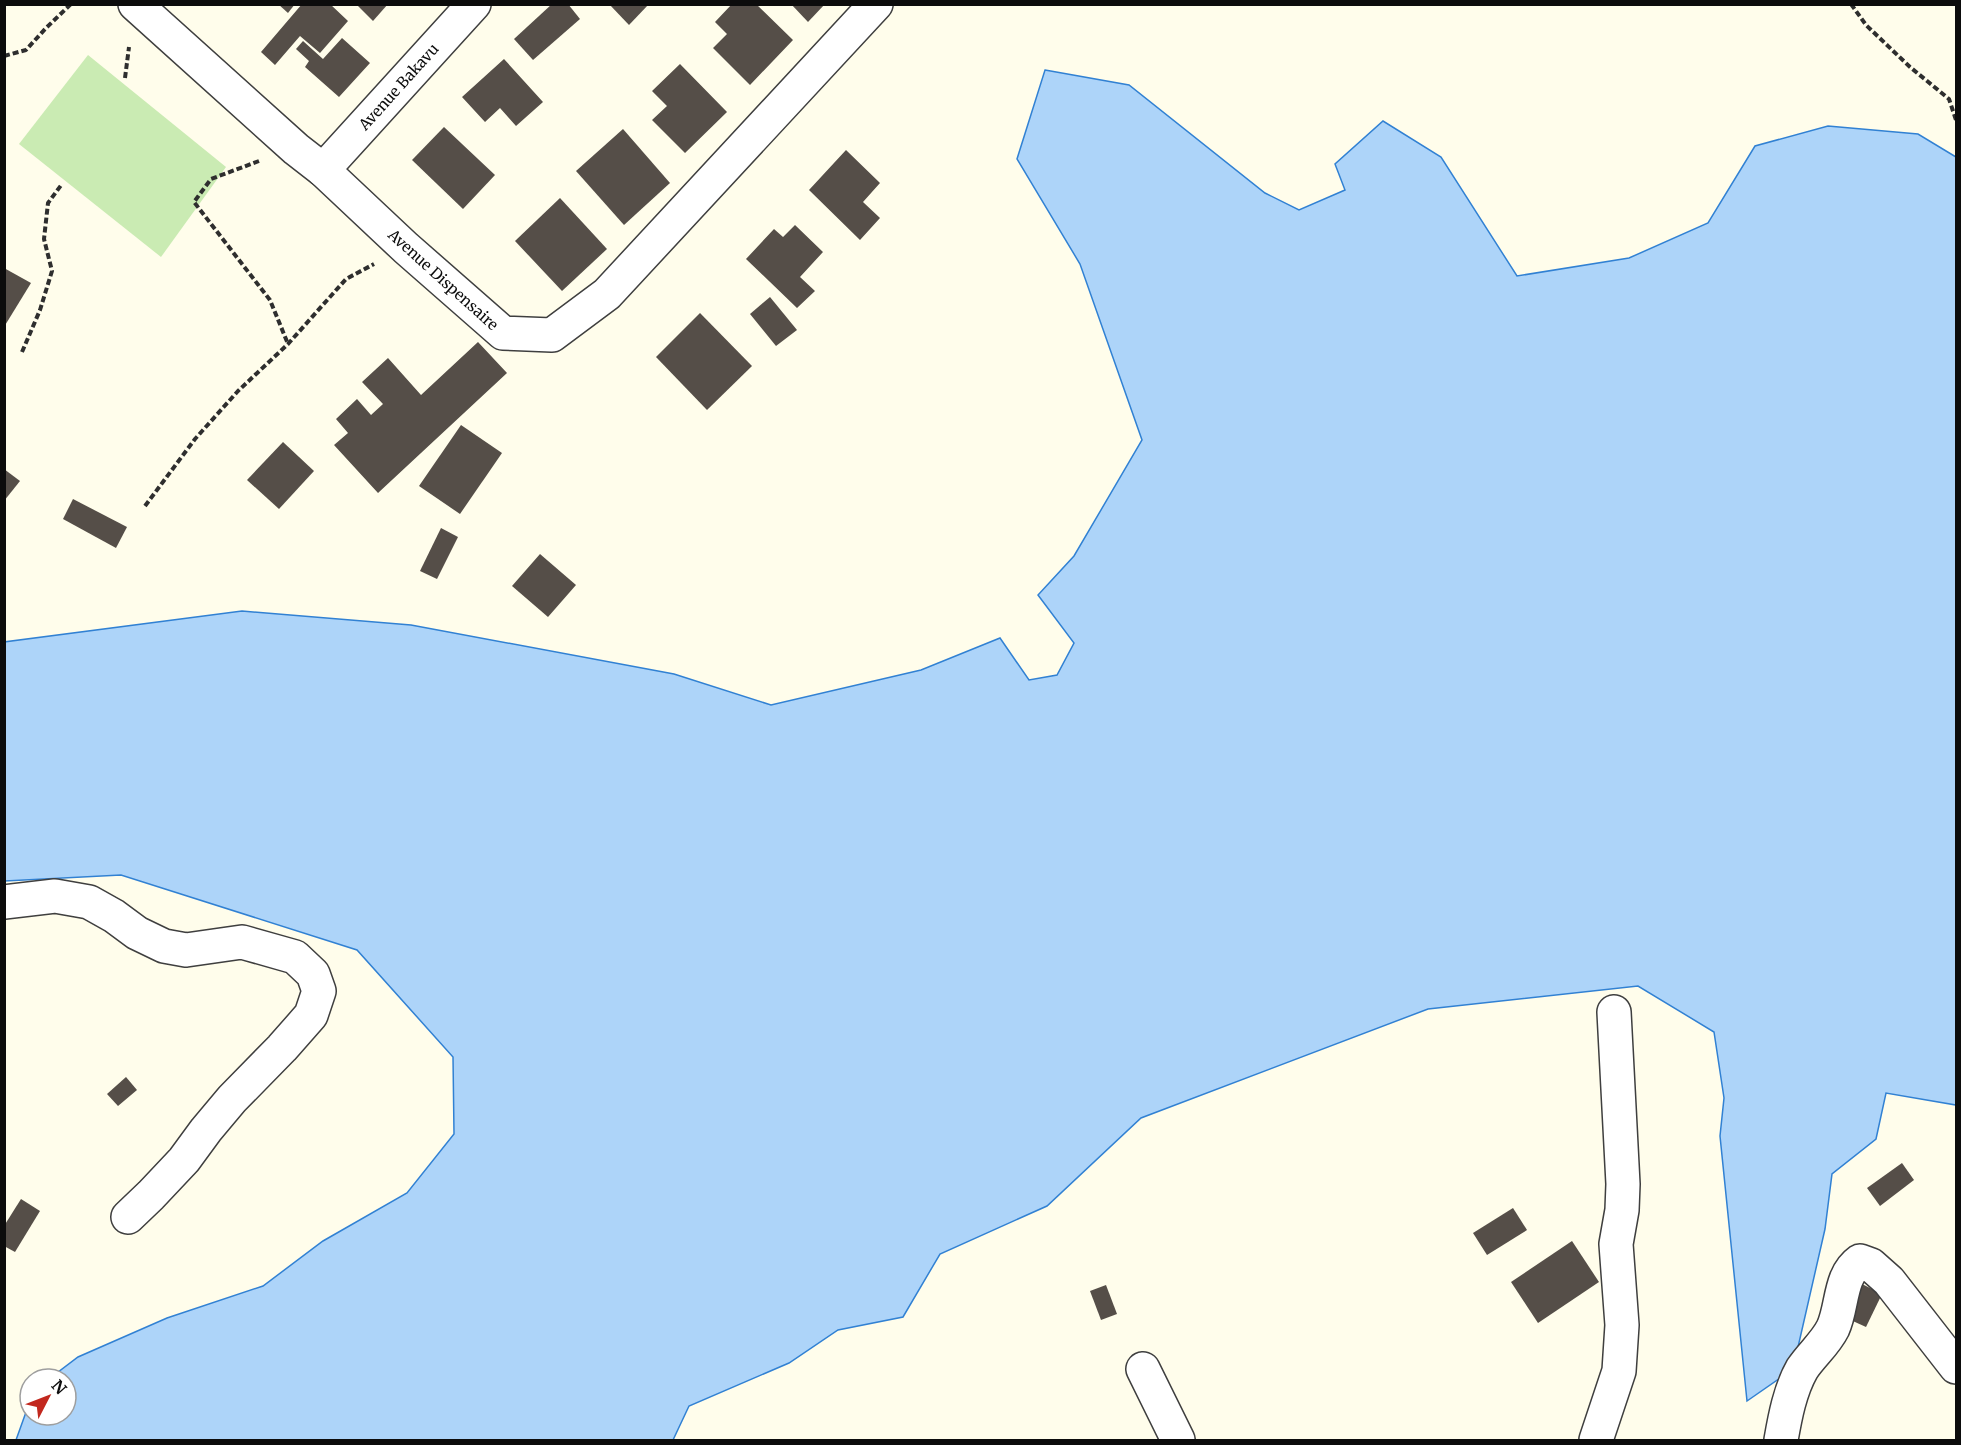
<svg xmlns="http://www.w3.org/2000/svg" width="1961" height="1445" font-family="Merriweather,serif">
<style>
.green{fill:#caebb3}
.water{fill:#add4f9;stroke:#3181d3;stroke-width:1.5}
.building{fill:#554e48}
.lines{fill:none;stroke-linecap:round;stroke-linejoin:round}
.minor-casing{stroke:#3f3f3f;stroke-width:36}
.path{stroke:#2e2e2e;stroke-width:4;stroke-dasharray:6 3;stroke-linecap:butt}
.minor{stroke:#fff;stroke-width:33}
.labels{text-anchor:middle;stroke-width:6;stroke-linejoin:round;paint-order:stroke}
.street-label{font-size:15px;fill:#0c0c0c;stroke:#fff}
</style>
<rect width="100%" height="100%" fill="#fffdeb"/>
<polygon class="green" points="88,55 226,167 161,257 19,144"/>
<polygon class="water" points="1045,70 1129,85 1265,193 1299,210 1345,190 1335,164 1383,121 1441,157 1517,276 1629,258 1708,223 1755,146 1828,126 1918,134 1956,157 1956,1105 1886,1093 1876,1139 1832,1174 1825,1229 1793,1369 1747,1401 1720,1136 1724,1098 1714,1032 1638,986 1428,1009 1141,1118 1047,1206 940,1254 903,1317 838,1330 789,1363 689,1406 673,1440 16,1440 30,1401 30,1415 66,1415 66,1379 49,1379 78,1357 167,1318 263,1286 323,1241 407,1193 454,1134 453,1057 357,950 121,875 5,881 4,642 242,611 411,625 674,674 771,705 921,670 1000,638 1029,680 1057,675 1074,643 1038,595 1074,556 1142,440 1080,264 1017,159"/>
<g class="building">
<polygon points="278,4 295,4 288,13"/>
<polygon points="302,4 330,4 348,21 320,53 300,36 275,65 261,52"/>
<polygon points="356,4 388,4 373,21"/>
<polygon points="552,4 568,4 580,19 533,60 514,39"/>
<polygon points="609,4 649,4 629,25"/>
<polygon points="732,4 756,4 793,40 750,85 713,48 727,34 715,22"/>
<polygon points="791,4 825,4 808,22"/>
<polygon points="342,38 370,63 339,97 305,67 309,61 296,49 303,41 323,59"/>
<polygon points="504,59 543,102 516,126 500,108 485,122 462,97"/>
<polygon points="680,64 727,112 685,153 652,120 667,106 652,91"/>
<polygon points="444,127 495,175 463,209 412,160"/>
<polygon points="623,129 670,183 624,225 576,171"/>
<polygon points="846,150 880,183 863,202 880,218 860,240 809,190"/>
<polygon points="560,198 607,249 562,291 515,241"/>
<polygon points="795,225 823,252 800,277 815,291 797,308 746,259 774,229 783,237"/>
<polygon points="4,268 31,283 4,327"/>
<polygon points="770,297 797,330 776,346 750,314"/>
<polygon points="700,313 752,366 707,410 656,357"/>
<polygon points="478,342 507,373 378,493 334,445 348,433 336,419 357,399 371,415 383,404 362,382 388,358 421,395"/>
<polygon points="461,425 502,453 460,514 419,486"/>
<polygon points="283,442 314,471 279,509 247,480"/>
<polygon points="4,469 20,481 4,501"/>
<polygon points="73,499 127,527 116,548 63,519"/>
<polygon points="441,528 458,537 437,579 420,571"/>
<polygon points="540,554 576,585 548,617 512,586"/>
<polygon points="126,1077 137,1090 118,1106 107,1094"/>
<polygon points="1902,1163 1914,1180 1880,1206 1867,1188"/>
<polygon points="21,1199 40,1211 15,1252 4,1246 4,1226"/>
<polygon points="1513,1208 1527,1230 1487,1255 1473,1233"/>
<polygon points="1572,1241 1599,1282 1538,1323 1511,1282"/>
<polygon points="1860,1283 1882,1294 1866,1327 1844,1317"/>
<polygon points="1106,1285 1117,1314 1101,1320 1090,1291"/>
</g>
<g class="lines">
<defs>
<g id="minor">
<polyline points="135,4 296,149 323,170 406,248 503,333 552,335 607,294 876,4"/>
<polyline points="323,170 474,4"/>
<polyline points="4,902 55,896 89,902 114,916 137,933 164,946 186,950 242,942 295,957 313,974 319,991 311,1015 282,1048 232,1099 206,1130 184,1160 151,1195 128,1217"/>
<polyline points="1143,1369 1178,1440"/>
<polyline points="1596,1440 1619,1371 1622,1325 1616,1244 1622,1210 1623,1184 1614,1012"/>
<path d="M1781,1440c4,-23 9,-50 21,-71 10,-15 23,-25 31,-41 10,-22 6,-52 27,-67l11,4 18,16 67,86"/>
</g>
</defs>
<use href="#minor" class="minor-casing"/>
<g class="path">
<polyline points="1851,4 1866,25 1910,67 1949,99 1956,120"/>
<polyline points="4,56 26,50 46,28 71,4"/>
<polyline points="125,78 129,47"/>
<polyline points="259,161 211,179 194,202 270,300 288,344"/>
<polyline points="22,352 40,310 52,271 44,239 48,203 62,184"/>
<polyline points="145,506 195,439 238,391 288,344 346,279 374,264"/>
</g>
<use href="#minor" class="minor"/>
</g>
<g class="labels">
<g class="street-label">
<text transform="translate(399 87) rotate(-48)" y="5">Avenue Bakavu</text>
<text transform="translate(443 280) rotate(42)" y="5">Avenue Dispensaire</text>
</g>
</g>
<rect width="1961" height="1445" fill="none" stroke="#0c0c0c" stroke-width="12"/>
<g transform="translate(48 1397) rotate(48)"><circle r="28" fill="#ffffff" stroke="#9e9e9e" stroke-width="1.5"/>
<path d="M0-4.5L10 22L0 15L-10 22Z" fill="#c2281e"/>
<text y="-9" font-size="16" font-weight="bold" text-anchor="middle" fill="#0c0c0c">N</text>
</g>
</svg>
